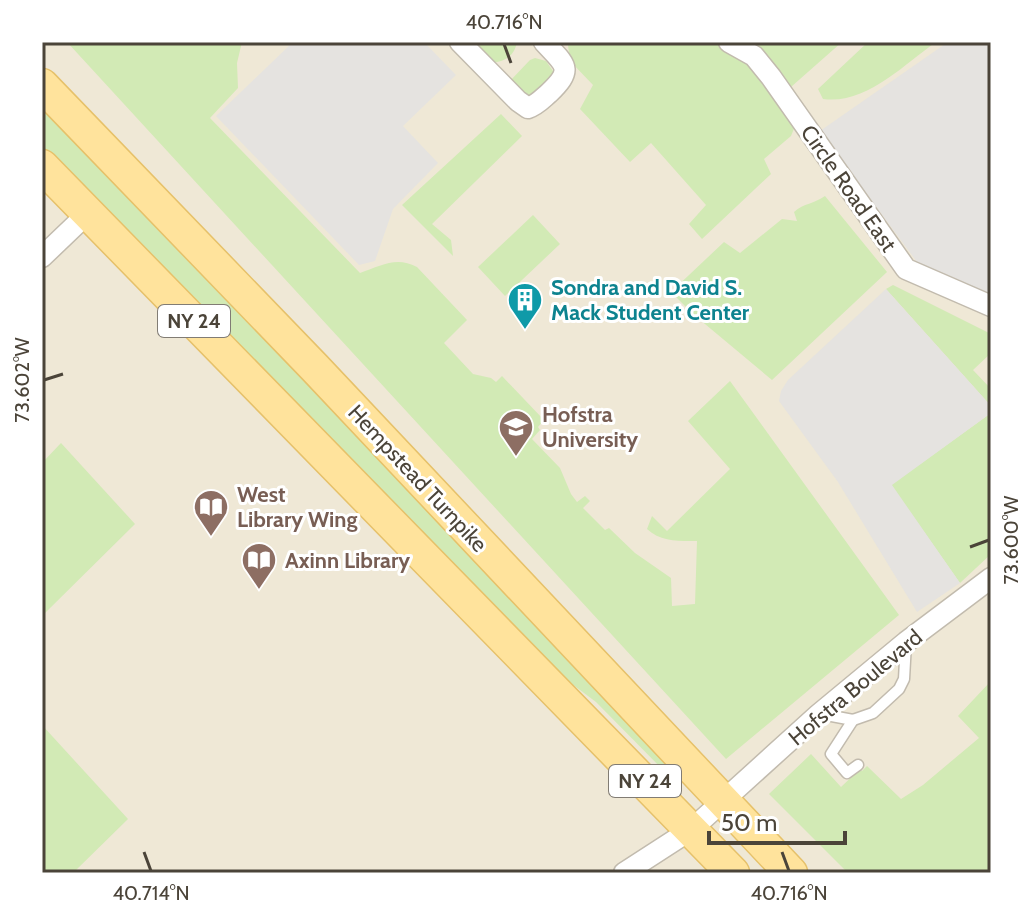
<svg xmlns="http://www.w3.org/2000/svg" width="1033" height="915" font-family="Cabin,sans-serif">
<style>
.education{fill:#efe8d6}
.green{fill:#d2eab5}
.parking{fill:#e5e3e0}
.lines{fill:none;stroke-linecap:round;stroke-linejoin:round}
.service-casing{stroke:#c2bbae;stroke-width:13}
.minor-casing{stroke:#c2bbae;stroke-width:23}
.primary-casing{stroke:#e6c16a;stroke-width:35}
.service{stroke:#fff;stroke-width:10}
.minor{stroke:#fff;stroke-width:20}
.primary{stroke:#ffe39c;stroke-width:32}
.ticks{fill:none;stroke:#4b4439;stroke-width:3}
.labels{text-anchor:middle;stroke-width:6;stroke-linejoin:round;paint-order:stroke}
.shield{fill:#fff;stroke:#817c74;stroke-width:2}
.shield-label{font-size:20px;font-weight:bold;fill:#4b4439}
.street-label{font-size:22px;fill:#4b4439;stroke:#fff}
.culture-label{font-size:22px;font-weight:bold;fill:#0d838f;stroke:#fff;text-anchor:start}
.education-label{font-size:22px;font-weight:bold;fill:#785e54;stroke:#fff;text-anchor:start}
.neatline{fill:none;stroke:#4b4439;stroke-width:3}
.ticks-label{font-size:20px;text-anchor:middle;fill:#4b4439}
</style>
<rect width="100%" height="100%" fill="#f6f3ec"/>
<rect class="education" x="42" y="42" width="949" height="831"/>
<g class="green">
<path d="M67,42h175l-5,21 1,25 -28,30 150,155c21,-7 36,-17 57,-6l50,53 -23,23 29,31 18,4 5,4 6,-6 42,44 -6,7 2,3 -8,9 28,29 11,26 6,8 8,-6 5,5 -7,7 22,22 4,-2 26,25 36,25 1,28 23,-2 2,-63c-18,0 -36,1 -50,-12l5,-13 15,15 63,-62 -42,-48 42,-40 169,234 -173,144z"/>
<path d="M465,42h52c-3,15 -13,20 -28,21z"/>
<polygon points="571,42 842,42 783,94 795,126 791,136 764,159 771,174 702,239 689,224 706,205 651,143 630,162 580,109 593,85 570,61 568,45"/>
<path d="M868,42h68c-33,23 -70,63 -113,57l-5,-10z"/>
<polygon points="535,58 546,61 555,74 531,103 510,81 530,60"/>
<polygon points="42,109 123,188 673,771 669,776 596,702 532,654 473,598 42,149"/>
<polygon points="501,114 522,136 432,224 451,240 453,256 402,205"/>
<path d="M825,196l62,76 -115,108 -79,-66 -22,-22 53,-50 16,11 42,-34 15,2 -3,-9c10,-9 20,-8 31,-16z"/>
<polygon points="533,215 560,244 505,296 478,267"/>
<polygon points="893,285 991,334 991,353 973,370 991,389 991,406 886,289"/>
<polygon points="991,413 991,554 960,583 891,485"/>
<polygon points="61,443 135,524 42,616 42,463"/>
<polygon points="991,681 991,873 848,873 769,794 811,754 841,787 860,769 862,771 867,766 901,799 923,785 979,738 958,716"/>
<polygon points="42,725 128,819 73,873 42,873"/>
</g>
<g class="parking">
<polygon points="293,42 424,42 456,75 403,126 438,163 393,209 375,261 359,265 216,116"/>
<polygon points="948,42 991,42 991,295 917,262 820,131"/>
<polygon points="886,289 991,406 991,413 892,485 960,583 917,612 838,482 779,401 781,391 788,380"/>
</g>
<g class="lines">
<defs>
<g id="service">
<polyline points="821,714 853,720 873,713 899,689 904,679 906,643"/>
<polyline points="853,720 831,754 847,773 858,765"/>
</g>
<g id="minor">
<path d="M460,42l58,59 10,7c9,-3 14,-9 21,-15 26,-25 16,-28 -5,-51"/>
<polyline points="729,42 754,56 771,77 906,269 991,306"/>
<polyline points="42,257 88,213"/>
<polyline points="624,873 692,829 819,714 906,642 991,578"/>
</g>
<g id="primary">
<polyline points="42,85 315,368 791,873"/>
<polyline points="42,166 733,873"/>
</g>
</defs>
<use href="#service" class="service-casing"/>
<use href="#minor" class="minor-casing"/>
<use href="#primary" class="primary-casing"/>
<use href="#service" class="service"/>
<use href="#minor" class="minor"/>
<use href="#primary" class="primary"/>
</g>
<path class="ticks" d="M504,44l7,19M44,380l19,-6M970,547l19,-7M144,852l7,19M782,852l7,19"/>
<defs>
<symbol id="building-pin" viewBox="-11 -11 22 30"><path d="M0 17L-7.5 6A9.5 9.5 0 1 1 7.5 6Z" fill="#0f9aa8" stroke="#fff"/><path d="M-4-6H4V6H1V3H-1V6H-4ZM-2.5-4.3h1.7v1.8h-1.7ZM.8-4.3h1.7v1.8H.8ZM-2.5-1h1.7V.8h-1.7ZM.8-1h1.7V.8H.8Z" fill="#fff"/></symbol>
<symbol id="university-pin" viewBox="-11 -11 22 30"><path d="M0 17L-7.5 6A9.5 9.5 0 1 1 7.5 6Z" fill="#8d6e63" stroke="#fff"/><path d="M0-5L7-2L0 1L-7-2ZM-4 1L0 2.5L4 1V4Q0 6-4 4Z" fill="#fff"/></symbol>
<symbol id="library-pin" viewBox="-11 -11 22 30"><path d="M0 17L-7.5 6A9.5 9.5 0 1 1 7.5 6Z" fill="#8d6e63" stroke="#fff"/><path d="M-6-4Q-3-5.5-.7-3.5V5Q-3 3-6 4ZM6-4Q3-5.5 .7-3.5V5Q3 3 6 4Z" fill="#fff"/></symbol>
</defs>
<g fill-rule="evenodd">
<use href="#building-pin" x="505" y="280" width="40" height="54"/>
<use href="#university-pin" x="496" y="407" width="40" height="54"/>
<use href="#library-pin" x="191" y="487" width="40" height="54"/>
<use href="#library-pin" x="239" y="540" width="40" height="54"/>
</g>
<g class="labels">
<g class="shield">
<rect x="158" y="305" width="72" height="32" rx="6"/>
<rect x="609" y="765" width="72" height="32" rx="6"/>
</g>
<g class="shield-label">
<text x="194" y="328">NY 24</text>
<text x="645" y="788">NY 24</text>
</g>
<g class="street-label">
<text transform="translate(849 188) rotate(55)" y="8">Circle Road East</text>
<text transform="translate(418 478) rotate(47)" y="8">Hempstead Turnpike</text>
<text transform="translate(855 687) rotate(-40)" y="8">Hofstra Boulevard</text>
</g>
<g class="culture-label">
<text x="551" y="295">Sondra and David S.<tspan x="551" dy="25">Mack Student Center</tspan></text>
</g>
<g class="education-label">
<text x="542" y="422">Hofstra<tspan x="542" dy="25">University</tspan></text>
<text x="237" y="502">West<tspan x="237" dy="25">Library Wing</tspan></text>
<text x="285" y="568">Axinn Library</text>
</g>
</g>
<rect width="1033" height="915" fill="none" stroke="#ffffff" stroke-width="88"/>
<path d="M709 831v12h136v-12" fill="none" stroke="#4b4439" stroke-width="4"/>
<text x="721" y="831" font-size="24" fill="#4b4439" stroke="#ffffff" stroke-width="6" paint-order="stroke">50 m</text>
<rect x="44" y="44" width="945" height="827" class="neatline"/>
<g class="ticks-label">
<text x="504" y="29">40.716°N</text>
<text transform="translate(22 380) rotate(-90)" y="7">73.602°W</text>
<text transform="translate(1011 540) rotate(-90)" y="7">73.600°W</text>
<text x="151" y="900">40.714°N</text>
<text x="789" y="900">40.716°N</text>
</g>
</svg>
